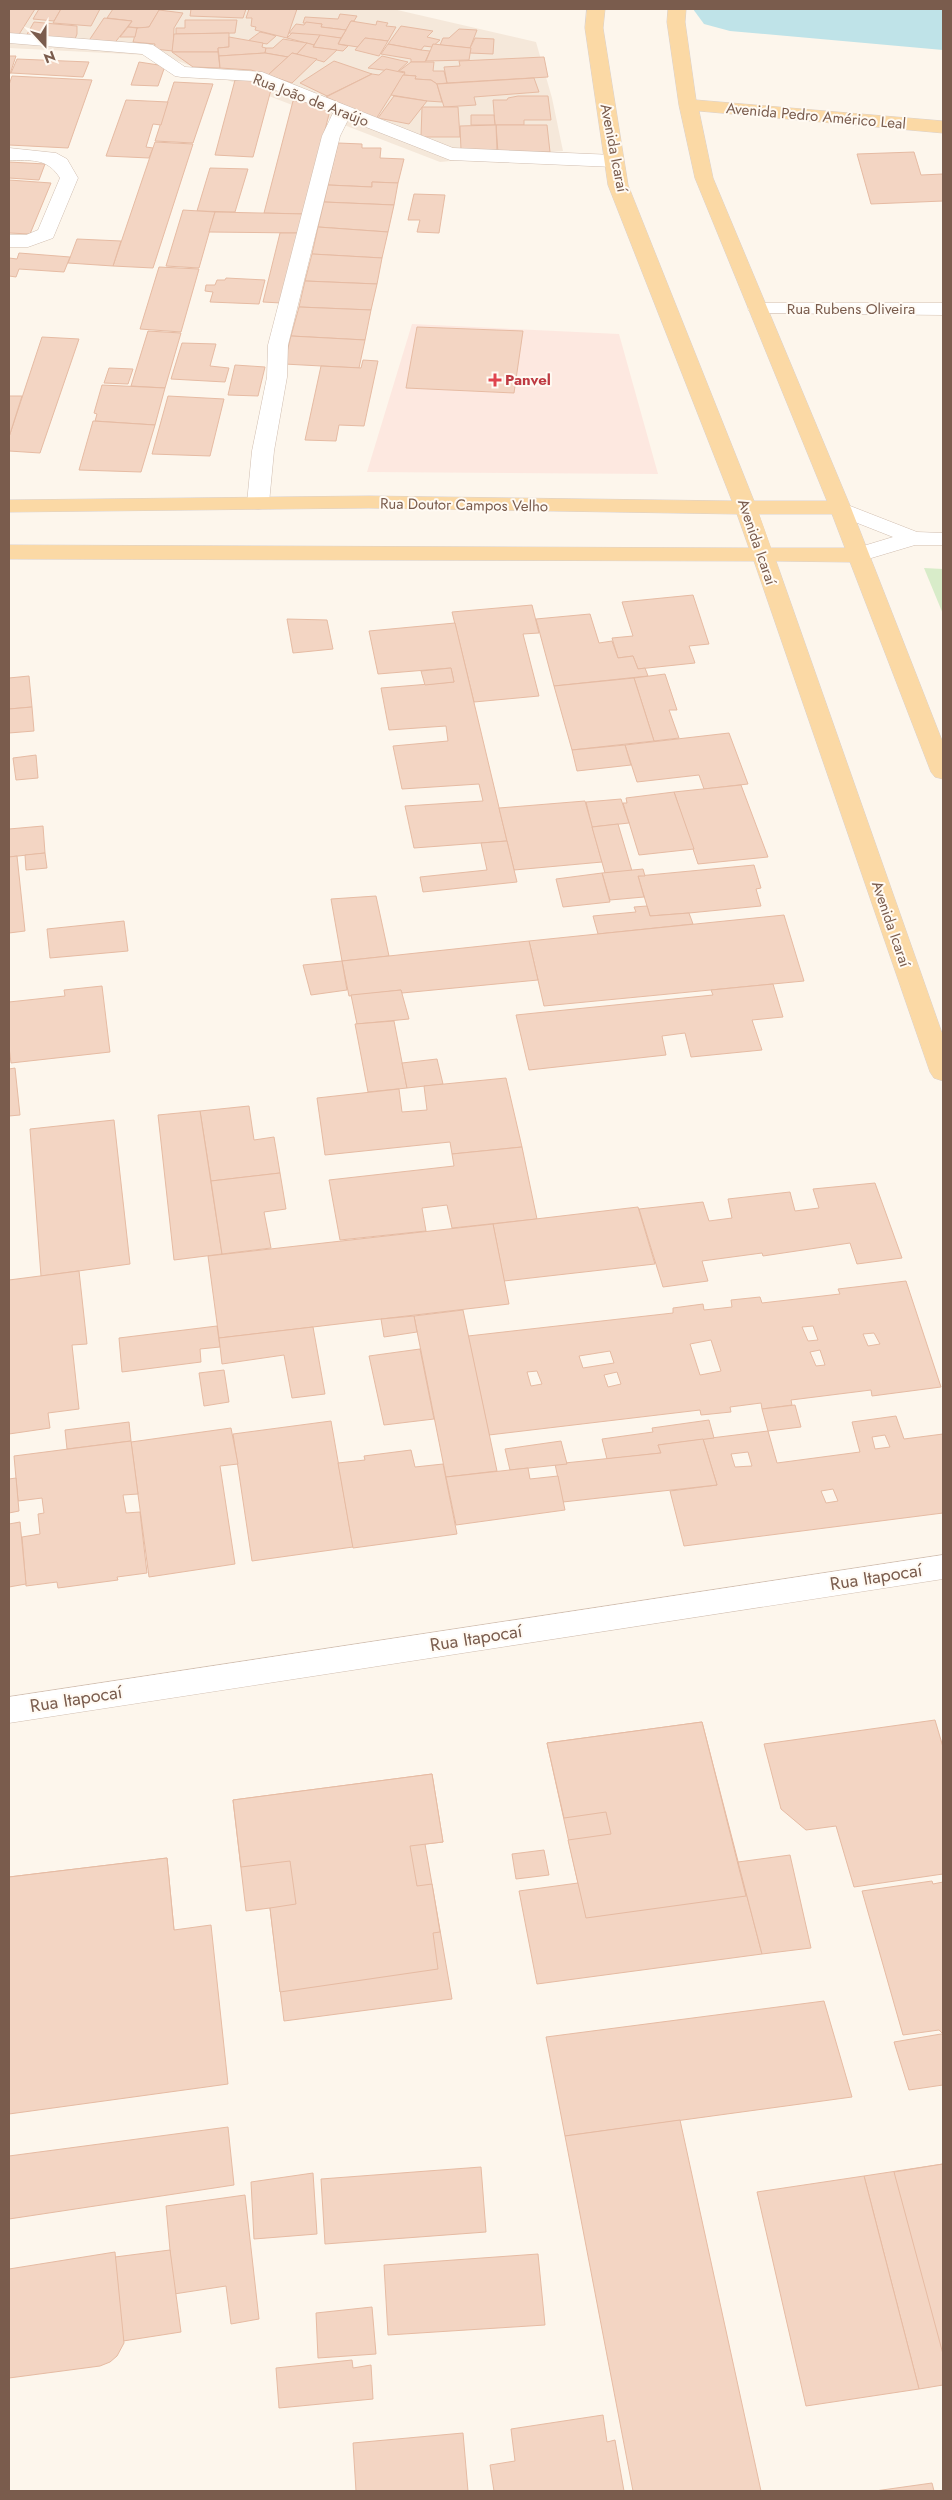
<svg xmlns="http://www.w3.org/2000/svg" width="952" height="2500" font-family="Jost,sans-serif">
<style>
.residential{fill:#f5e8da}
.commercial{fill:#fde8e0}
.green{fill:#d8ecc9}
.lines{fill:none;stroke-linecap:round;stroke-linejoin:round}
.river{fill:#bfe3e8;fill-rule:evenodd}
.building{fill:#f3d5c3;stroke:#e6bba3;fill-rule:evenodd}
.minor-casing{stroke:#d1beb0;stroke-width:1}
.major-casing{stroke:#dad1cd;stroke-width:1}
.minor{fill:#fff;fill-rule:evenodd}
.major{fill:#fbd9a5;fill-rule:evenodd}
.health-dot{fill:#e0444e;stroke:#fffaf3;stroke-width:2}
.labels{text-anchor:middle;stroke-width:4;stroke-linejoin:round;paint-order:stroke}
.far-street-label{font-size:15px;fill:#7a5c4d;stroke:#fffaf3}
.far-health-label{font-size:15px;font-weight:bold;fill:#be3a42;stroke:#fffaf3;text-anchor:start}
.street-label{font-size:18px;fill:#7a5c4d;stroke:#fffaf3}
</style>
<rect width="100%" height="100%" fill="#fdf6ec"/>
<polygon class="residential" points="9,9 393,9 536,42 552,98 563,151 440,162 165,56 9,48"/>
<polygon class="commercial" points="412,324 619,334 658,474 367,472"/>
<polygon class="green" points="924,568 943,569 943,614"/>
<g class="lines">
<polygon class="river" points="693,9 943,9 943,50 730,31 704,24"/>
</g>
<g class="building">
<polygon points="9,9 35,9 18,36 9,35"/>
<polygon points="39,9 61,9 54,21 33,19"/>
<polygon points="61,9 100,9 91,26 53,23"/>
<polygon points="113,9 160,9 149,27 142,28 128,27 132,21 107,18"/>
<polygon points="191,9 246,9 243,18 190,16"/>
<polygon points="249,9 297,9 287,38 255,30 256,27 251,26 252,18 246,18"/>
<polygon points="159,10 183,13 174,28 173,51 154,49 155,44 133,42 137,28 149,27"/>
<polygon points="340,14 357,16 354,21 351,21 346,30 321,27 322,24 303,23 305,17 338,19"/>
<polygon points="104,18 132,21 113,45 88,42"/>
<polygon points="185,20 237,20 235,33 176,34 176,28 185,28"/>
<polygon points="351,21 376,25 377,21 388,23 386,26 396,27 388,41 365,38 358,47 338,44"/>
<polygon points="34,22 77,26 77,34 75,39 26,36"/>
<polygon points="306,22 322,24 321,27 346,30 341,38 289,33 296,24 304,25"/>
<polygon points="401,26 433,31 427,37 440,40 432,47 424,46 421,50 388,44"/>
<polygon points="128,27 137,28 135,37 120,37"/>
<polygon points="459,29 477,30 470,48 440,45 443,38 449,38"/>
<polygon points="260,32 269,34 276,36 267,44 248,41"/>
<polygon points="229,33 229,47 218,48 218,52 172,52 174,34"/>
<polygon points="292,33 320,35 314,45 287,38"/>
<polygon points="320,35 341,38 338,44 348,46 343,51 313,47"/>
<polygon points="229,37 263,43 262,47 266,48 265,53 219,56 218,48 229,47"/>
<polygon points="365,38 388,41 379,56 355,50"/>
<polygon points="475,38 494,39 493,54 470,53 470,48"/>
<polygon points="283,39 307,43 297,54 292,53 288,57 265,53 266,48 273,48"/>
<polygon points="307,43 314,45 313,47 337,50 324,62 297,54"/>
<polygon points="388,44 421,50 430,51 425,62 411,62 411,59 381,54"/>
<polygon points="433,44 471,48 469,60 426,61"/>
<polygon points="172,52 218,52 220,68 193,67"/>
<polygon points="265,53 288,57 268,75 251,70 220,68 219,56"/>
<polygon points="292,53 317,59 292,83 268,75"/>
<polygon points="9,56 16,56 10,74 9,74"/>
<polygon points="382,56 408,62 397,72 368,68"/>
<polygon points="544,57 548,77 447,83 444,67 460,66 459,61"/>
<polygon points="17,59 89,62 83,77 11,73"/>
<polygon points="334,61 372,74 327,96 300,83"/>
<polygon points="139,62 165,66 158,86 131,85"/>
<polygon points="411,62 434,62 433,71 444,71 447,83 437,84 431,80 415,79 416,76 403,75 405,72 399,71"/>
<polygon points="386,69 405,73 376,119 326,97 372,74 379,75"/>
<polygon points="403,75 416,76 415,79 431,80 437,84 442,102 427,101 391,95"/>
<polygon points="12,76 92,80 68,148 9,145 9,85"/>
<polygon points="534,78 539,92 474,97 476,105 444,107 437,84"/>
<polygon points="235,80 256,80 272,86 253,157 215,155"/>
<polygon points="174,82 213,84 193,143 155,141"/>
<polygon points="394,96 427,101 409,124 378,118"/>
<polygon points="518,96 548,96 551,120 524,120 524,125 495,125 493,100 507,100 508,98"/>
<polygon points="126,100 168,102 161,125 153,124 146,147 153,148 149,158 106,156"/>
<polygon points="293,101 310,102 330,110 304,214 264,213"/>
<polygon points="422,107 458,107 460,137 421,137"/>
<polygon points="471,115 494,115 495,125 471,125"/>
<polygon points="496,125 547,125 550,152 498,153"/>
<polygon points="496,125 497,150 461,150 460,126"/>
<polygon points="155,142 193,144 153,268 113,266"/>
<polygon points="338,143 362,144 362,148 381,148 380,158 404,159 398,183 372,182 372,187 328,185"/>
<polygon points="914,152 921,175 943,174 943,201 871,204 857,154"/>
<polygon points="9,162 45,164 39,180 9,178"/>
<polygon points="210,168 248,169 235,212 197,211"/>
<polygon points="9,180 51,183 30,234 9,233"/>
<polygon points="372,182 398,183 394,205 324,202 328,185 372,187"/>
<polygon points="414,194 445,195 439,233 417,232 420,220 408,220"/>
<polygon points="324,202 394,205 388,232 318,227"/>
<polygon points="183,210 215,212 199,268 166,266"/>
<polygon points="215,212 304,214 299,233 209,232"/>
<polygon points="318,227 388,232 382,258 312,254"/>
<polygon points="280,233 299,233 281,303 263,302"/>
<polygon points="77,239 121,241 113,266 68,263"/>
<polygon points="19,253 70,257 64,272 19,269 16,277 9,276 9,258 17,259"/>
<polygon points="312,254 382,258 377,284 305,281"/>
<polygon points="159,267 199,269 181,332 140,329"/>
<polygon points="226,278 265,280 259,304 210,302 213,292 205,291 206,285 215,285 217,280 225,280"/>
<polygon points="305,281 377,284 371,310 299,307"/>
<polygon points="299,307 371,310 365,340 291,336"/>
<polygon points="417,327 523,331 514,393 406,388"/>
<polygon points="148,331 181,333 165,388 131,386"/>
<polygon points="291,336 365,340 359,368 284,364"/>
<polygon points="42,337 79,339 40,453 9,451 9,437"/>
<polygon points="182,343 216,344 210,366 229,368 225,382 171,379"/>
<polygon points="363,360 378,361 364,426 339,425 336,441 305,440 321,366 361,368"/>
<polygon points="235,365 265,367 258,396 228,395"/>
<polygon points="109,368 133,369 128,384 104,383"/>
<polygon points="102,385 165,388 155,425 95,421 97,414 94,413"/>
<polygon points="9,396 22,396 9,437"/>
<polygon points="168,396 224,399 210,456 152,454"/>
<polygon points="93,421 155,425 141,472 79,470"/>
<polygon points="693,595 709,644 689,646 695,663 638,669 633,656 618,658 612,638 633,636 622,602"/>
<polygon points="532,605 539,633 523,634 539,696 474,702 452,612"/>
<polygon points="590,614 599,643 612,641 618,658 633,656 638,669 645,668 648,676 554,686 536,619"/>
<polygon points="287,619 327,620 333,649 293,653"/>
<polygon points="455,623 507,841 414,848 405,806 483,801 479,784 402,789 393,746 448,741 446,726 389,730 381,688 454,682 451,668 378,674 369,631"/>
<polygon points="451,668 454,682 425,685 421,671"/>
<polygon points="665,674 677,710 669,710 679,738 654,741 634,678"/>
<polygon points="29,676 32,707 9,709 9,678"/>
<polygon points="634,678 654,741 572,750 554,686"/>
<polygon points="32,707 34,731 9,733 9,709"/>
<polygon points="729,733 748,784 704,789 699,775 637,782 625,745"/>
<polygon points="625,745 631,765 577,771 572,750"/>
<polygon points="36,755 38,778 16,780 13,758"/>
<polygon points="741,785 768,857 698,864 674,792"/>
<polygon points="674,792 694,849 639,855 623,803 627,803 626,798"/>
<polygon points="621,799 629,823 592,827 586,802"/>
<polygon points="585,801 602,862 514,870 499,808"/>
<polygon points="618,824 632,871 605,873 592,827"/>
<polygon points="43,826 45,853 9,857 9,829"/>
<polygon points="507,841 517,882 423,892 420,877 487,870 481,843"/>
<polygon points="45,853 47,868 26,870 25,855"/>
<polygon points="17,856 25,931 9,933 9,857"/>
<polygon points="754,865 761,888 756,889 761,906 689,913 650,916 638,876"/>
<polygon points="643,869 645,876 638,876 644,897 610,900 602,873"/>
<polygon points="602,873 610,902 563,907 556,879"/>
<polygon points="376,896 389,956 342,961 331,899"/>
<polygon points="647,906 650,916 689,913 693,924 598,934 593,916 636,912 634,907"/>
<polygon points="784,915 804,981 544,1006 529,941"/>
<polygon points="124,921 128,951 50,958 47,929"/>
<polygon points="529,941 538,980 402,993 401,990 349,996 342,961"/>
<polygon points="342,961 347,990 311,995 303,965"/>
<polygon points="773,984 783,1017 752,1020 762,1050 691,1057 685,1033 662,1036 666,1055 529,1070 516,1015 713,995 711,990"/>
<polygon points="102,986 110,1052 11,1063 9,1047 9,1002 65,996 64,990"/>
<polygon points="401,990 409,1019 357,1024 351,995"/>
<polygon points="394,1021 407,1088 368,1092 355,1024"/>
<polygon points="437,1059 443,1084 407,1088 402,1063"/>
<polygon points="15,1068 20,1115 9,1116 9,1069"/>
<polygon points="506,1078 522,1147 452,1154 450,1142 325,1155 317,1098 399,1089 402,1112 427,1110 424,1086"/>
<polygon points="249,1106 254,1140 274,1137 280,1173 211,1181 200,1111"/>
<polygon points="200,1111 222,1254 174,1260 158,1115"/>
<polygon points="114,1120 130,1264 41,1276 30,1129"/>
<polygon points="522,1147 537,1219 452,1228 447,1205 422,1208 426,1231 340,1240 329,1180 454,1166 452,1154"/>
<polygon points="280,1173 286,1209 264,1212 271,1248 222,1254 211,1181"/>
<polygon points="875,1183 902,1258 857,1264 850,1243 763,1256 762,1253 702,1261 708,1281 663,1287 639,1209 703,1202 709,1221 732,1218 728,1199 790,1192 795,1211 819,1208 813,1189"/>
<polygon points="638,1207 655,1264 504,1281 493,1224"/>
<polygon points="493,1224 509,1304 219,1338 208,1256"/>
<polygon points="79,1271 87,1344 72,1345 79,1409 48,1413 50,1428 9,1434 9,1280"/>
<path d="M906,1281l35,106 -69,9 -1,-6 -80,10 1,5 -30,4 -1,-6 -31,4 1,5 -30,3 -1,-5 -211,25 -21,-99 205,-23v-5l30,-4 1,6 28,-3 -1,-7 29,-3 2,6 78,-9 -2,-5zM813,1326l5,14 -10,1 -6,-14zM874,1333l6,11 -12,2 -5,-12zM711,1340l10,31 -21,4 -10,-31zM820,1350l5,15 -9,1 -6,-14zM610,1351l4,12 -31,5 -4,-12zM537,1371l5,13 -11,2 -4,-14zM617,1372l4,12 -13,3 -4,-12z"/>
<polygon points="463,1310 497,1471 446,1477 414,1316"/>
<polygon points="414,1316 417,1332 384,1337 381,1319"/>
<polygon points="217,1326 220,1347 200,1349 201,1362 122,1372 119,1338"/>
<polygon points="313,1327 325,1394 292,1398 284,1355 222,1364 219,1338"/>
<polygon points="420,1349 434,1419 384,1425 369,1356"/>
<polygon points="224,1370 229,1402 204,1406 199,1373"/>
<polygon points="795,1405 801,1427 768,1431 762,1409"/>
<path d="M896,1416l8,23 39,-5v79l-259,33 -14,-55 47,-6 -14,-46 65,-8 9,32 83,-11 -8,-30zM885,1435l5,12 -15,2 -3,-12zM748,1452l4,14 -17,1 -4,-13zM833,1489l5,12 -12,2 -5,-12z"/>
<polygon points="709,1420 714,1438 658,1445 661,1453 607,1459 602,1439 653,1432 652,1428"/>
<polygon points="331,1421 353,1547 252,1561 233,1434"/>
<polygon points="129,1422 131,1441 67,1449 65,1430"/>
<polygon points="231,1428 238,1464 220,1466 235,1564 149,1577 131,1442"/>
<polygon points="703,1439 717,1485 563,1502 555,1464 661,1453 658,1445"/>
<polygon points="131,1441 138,1494 123,1495 126,1513 140,1512 147,1573 117,1577 118,1580 58,1588 57,1582 26,1586 22,1537 40,1534 38,1514 44,1513 42,1498 18,1501 14,1456"/>
<polygon points="561,1441 567,1464 510,1470 505,1449"/>
<polygon points="411,1450 415,1467 443,1464 457,1534 353,1548 338,1463 365,1460 364,1456"/>
<polygon points="528,1468 530,1479 558,1476 565,1510 456,1525 446,1477"/>
<polygon points="16,1478 19,1511 9,1513 9,1479"/>
<polygon points="20,1522 26,1584 9,1587 9,1524"/>
<polygon points="935,1720 943,1747 943,1874 854,1887 836,1826 806,1830 781,1809 764,1744"/>
<polygon points="702,1722 762,1954 537,1984 519,1891 578,1883 547,1743"/>
<polygon points="702,1722 746,1896 586,1918 568,1840 611,1834 606,1812 564,1818 547,1743"/>
<polygon points="432,1774 443,1842 425,1844 452,1999 284,2021 270,1908 246,1911 233,1800"/>
<polygon points="432,1774 443,1842 410,1846 417,1886 432,1884 440,1932 433,1933 438,1969 280,1992 270,1908 296,1904 290,1861 241,1867 233,1800"/>
<polygon points="544,1850 549,1875 516,1879 512,1854"/>
<polygon points="790,1855 811,1948 762,1954 738,1862"/>
<polygon points="167,1858 174,1930 141,1934 144,1977 161,1975 166,2020 157,2022 161,2061 9,2081 9,1994 18,1993 17,1952 9,1953 9,1877"/>
<polygon points="167,1858 174,1930 211,1925 228,2084 9,2114 9,1877"/>
<polygon points="932,1881 933,1884 943,1882 943,2034 939,2030 903,2035 862,1891"/>
<polygon points="824,2001 852,2097 565,2136 546,2037"/>
<polygon points="941,2034 943,2034 943,2085 909,2090 894,2042"/>
<polygon points="680,2120 761,2491 633,2491 565,2136"/>
<polygon points="228,2127 234,2185 9,2219 9,2156"/>
<polygon points="943,2164 943,2385 919,2389 864,2176"/>
<polygon points="943,2164 943,2354 894,2172"/>
<polygon points="481,2167 486,2232 325,2244 321,2179"/>
<polygon points="313,2173 317,2234 254,2239 251,2182"/>
<polygon points="864,2176 919,2389 806,2406 757,2192"/>
<polygon points="245,2195 259,2319 231,2324 226,2286 174,2294 166,2206"/>
<polygon points="170,2250 181,2332 123,2341 115,2257"/>
<polygon points="115,2252 124,2343 117,2356 110,2362 100,2366 9,2378 9,2269"/>
<polygon points="538,2254 545,2325 388,2335 384,2265"/>
<polygon points="372,2307 376,2354 318,2358 316,2313"/>
<polygon points="352,2360 353,2368 371,2365 373,2399 279,2408 276,2368"/>
<polygon points="603,2415 607,2442 615,2440 624,2491 494,2491 490,2465 515,2461 511,2429"/>
<polygon points="463,2433 468,2491 356,2491 353,2443"/>
<polygon points="932,2483 934,2491 875,2491"/>
</g>
<g class="lines">
<defs>
<g id="minor">
<polygon points="9,33 147,44 153,45 185,67 262,72 453,148 614,155 621,157 623,161 621,165 614,167 450,160 348,120 340,136 288,345 287,377 274,451 269,503 266,508 258,509 250,508 247,503 252,451 267,377 268,345 322,136 333,113 253,81 181,77 175,76 142,54 9,43"/>
<path d="M9,148l47,5 11,6 11,19 -25,60 -25,9h-19v-12h17l12,-5 22,-52c-13,-21 -29,-17 -51,-18z"/>
<polygon points="758,303 943,303 943,315 751,313 748,309 751,305"/>
<polygon points="840,502 917,532 943,533 943,545 915,545 858,562 850,560 847,555 850,550 893,537 832,513 829,508 832,503"/>
<polygon points="943,1555 943,1579 9,1723 9,1697"/>
</g>
<path id="major" d="M587,9h18l-2,19 25,157 126,316h73l-132,-323 -16,-73 -12,-83 1,-13h18l-1,13 11,78 247,21v12l-244,-22 14,67 138,330 92,235v36l-8,-2 -4,-5 -81,-210 -74,-1 167,475v45l-9,-3 -4,-6 -176,-511 -745,-2v-14l740,3 -12,-34 -368,-6 -360,4v-12l360,-4 363,5 -124,-316 -23,-157zM759,514h73l13,34h-74z"/>
</defs>
<use href="#minor" class="minor-casing"/>
<use href="#major" class="major-casing"/>
<use href="#minor" class="minor"/>
<use href="#major" class="major"/>
</g>
<path class="health-dot" d="M492.5 372.5h5v5h5v5h-5v5h-5v-5h-5v-5h5z"/>
<g class="labels">
<g class="far-street-label">
<text transform="translate(311 100) rotate(21)" y="5">Rua João de Araújo</text>
<text transform="translate(816 116) rotate(5)" y="5">Avenida Pedro Américo Leal</text>
<text transform="translate(614 148) rotate(79)" y="5">Avenida Icaraí</text>
<text x="851" y="314">Rua Rubens Oliveira</text>
<text transform="translate(464 505) rotate(1)" y="5">Rua Doutor Campos Velho</text>
<text transform="translate(757 542) rotate(71)" y="5">Avenida Icaraí</text>
<text transform="translate(891 924) rotate(71)" y="5">Avenida Icaraí</text>
</g>
<g class="far-health-label">
<text x="505" y="385">Panvel</text>
</g>
<g class="street-label">
<text transform="translate(876 1577) rotate(-9)" y="6">Rua Itapocaí</text>
<text transform="translate(476 1638) rotate(-9)" y="6">Rua Itapocaí</text>
<text transform="translate(76 1699) rotate(-9)" y="6">Rua Itapocaí</text>
</g>
</g>
<rect width="952" height="2500" fill="none" stroke="#7a5c4d" stroke-width="20"/>
<g transform="translate(45 45) rotate(159)" stroke="#fffaf3" stroke-width="4" paint-order="stroke">
<path d="M0-4L9 19L0 12L-9 19Z" fill="#7a5c4d"/>
<text y="-8" font-size="14" font-weight="bold" text-anchor="middle" fill="#7a5c4d">N</text>
</g>
</svg>
